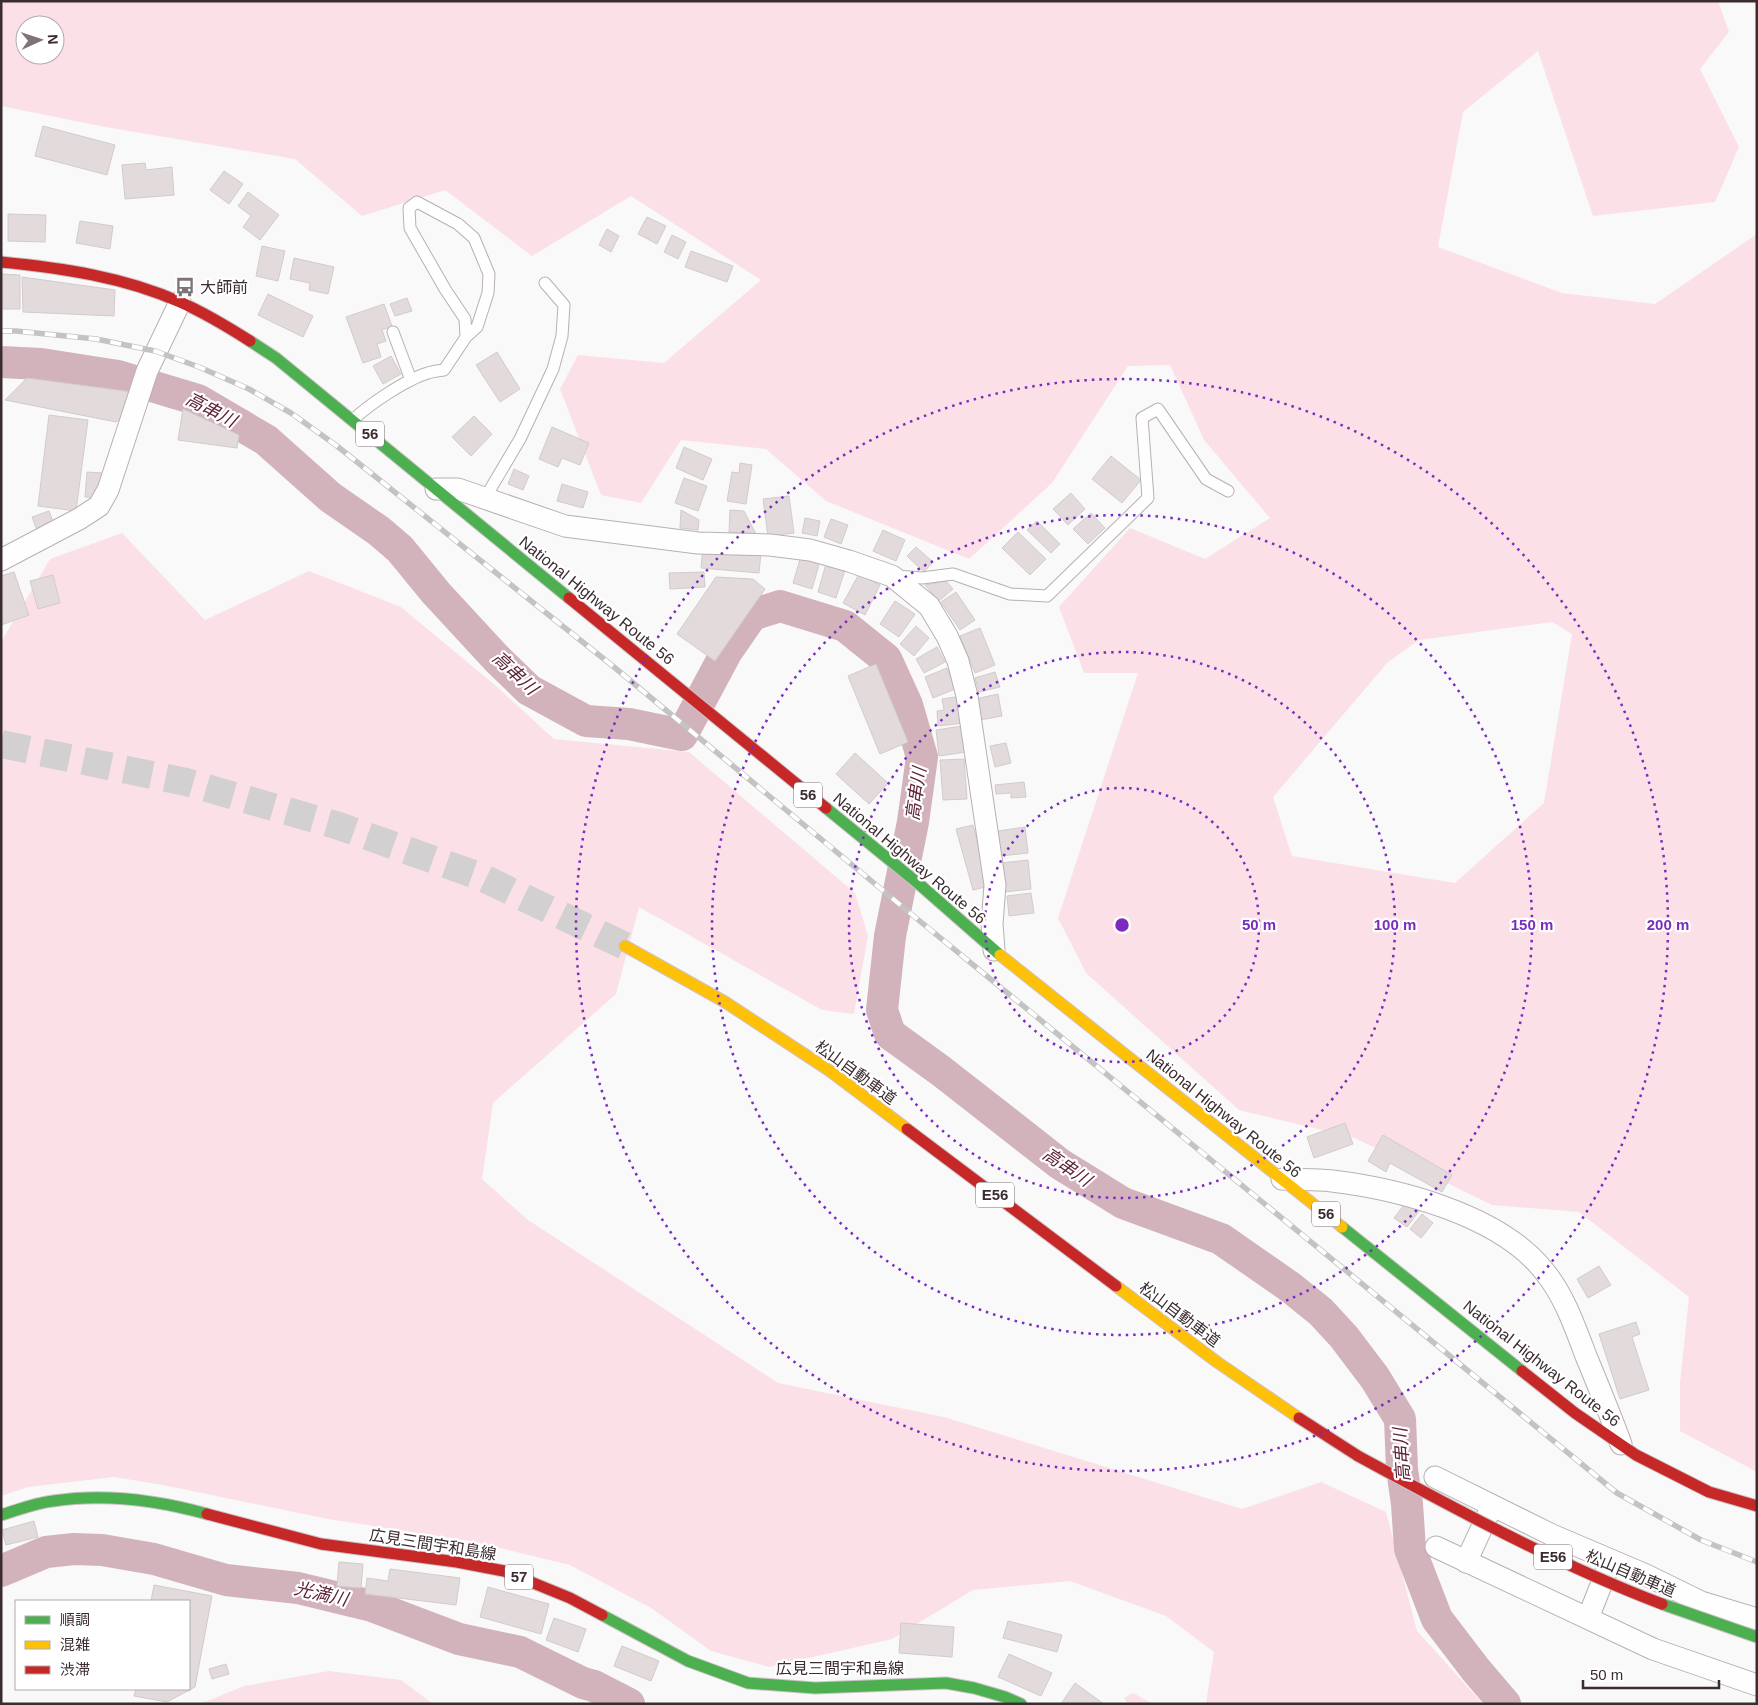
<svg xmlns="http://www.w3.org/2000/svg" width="1758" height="1705" font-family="Arial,'Noto Sans JP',sans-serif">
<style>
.green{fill:#fbe0e7;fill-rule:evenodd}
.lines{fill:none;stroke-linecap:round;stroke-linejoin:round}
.river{stroke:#d2b2bb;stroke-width:32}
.building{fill:#e3dadc;stroke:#d2cbcd}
.highway-tunnel{stroke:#d3d0d1;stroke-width:28;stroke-dasharray:28 14;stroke-linecap:butt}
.lane-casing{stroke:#b8b0b3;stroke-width:13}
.street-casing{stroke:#b8b0b3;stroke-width:23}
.fast-casing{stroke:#cdc3c6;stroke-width:13}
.slow-casing{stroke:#cdc3c6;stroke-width:13}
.jam-casing{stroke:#cdc3c6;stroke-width:13}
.lane{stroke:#fefefe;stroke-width:11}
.street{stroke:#fefefe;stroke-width:21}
.fast{stroke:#4caf50;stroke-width:11}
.slow{stroke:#ffc107;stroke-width:11}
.jam{stroke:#c62828;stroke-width:11}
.rail-casing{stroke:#c3c3c3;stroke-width:5.5}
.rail{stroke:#fff;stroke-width:4;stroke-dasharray:11;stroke-linecap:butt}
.fast-bridge-casing{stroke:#cdc3c6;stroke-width:13;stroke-linecap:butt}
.jam-bridge-casing{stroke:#cdc3c6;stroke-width:13;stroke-linecap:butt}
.fast-bridge{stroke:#4caf50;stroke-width:11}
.jam-bridge{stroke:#c62828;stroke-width:11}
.ring{fill:none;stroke:#7b2cbf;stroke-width:2.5;stroke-dasharray:2.5 5}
.labels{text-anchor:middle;stroke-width:4.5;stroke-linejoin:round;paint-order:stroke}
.shield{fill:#fff;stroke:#766b6e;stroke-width:1}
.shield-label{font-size:15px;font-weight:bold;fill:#3b2c30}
.poi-label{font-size:16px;fill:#3b2c30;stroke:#fff;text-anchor:start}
.street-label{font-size:16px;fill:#3b2c30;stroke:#fff}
.water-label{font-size:18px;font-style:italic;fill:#5e2338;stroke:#fff}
.centre{fill:#7b2cbf;stroke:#fff;stroke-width:2.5}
.ring-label{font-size:15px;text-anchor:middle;font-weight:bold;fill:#7b2cbf;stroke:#fff;stroke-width:4.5;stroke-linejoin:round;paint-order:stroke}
</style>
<rect width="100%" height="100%" fill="#f9f9f9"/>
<g class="green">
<path d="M1,1h1717l11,31 -29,37 39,78 -24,55 -122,14 -55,-165 -75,61 -25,135 124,46 93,11 102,-70v1238l-77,-41v-48l9,-86 -110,-85 -87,-7 -137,-67 -116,-28 -153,-137 -28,-55 80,-245h-54l-25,-66 71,-79 75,31 65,-41 -66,-78 -34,-75 -42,1 -76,117 -83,76 -143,-58 -60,-52 -85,-9 -40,63 -40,-8 -41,-106 18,-34 86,8 97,-83 -130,-84 -99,60 -87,-66 -83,26 -67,-57 -195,-33 -99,-20zM25,25h30v30h-30zM1552,622l20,12 -28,169 -89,80 -163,-27 -19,-59 115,-135 31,-22z"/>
<polygon points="122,533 205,620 309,571 401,607 496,686 554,739 689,752 855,893 868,936 854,1014 822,1010 639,907 616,994 493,1103 482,1179 528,1220 778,1383 944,1417 1242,1509 1321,1482 1386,1512 1417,1631 1483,1704 1206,1704 1214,1652 1166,1616 1070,1581 973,1590 892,1639 769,1667 711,1651 651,1608 570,1565 471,1541 328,1519 163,1485 114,1477 28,1487 1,1496 1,642 50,559"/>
<polygon points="329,1671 401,1680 433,1704 200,1704 244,1686"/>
<polygon points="1133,1693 1153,1704 1128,1704 1124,1698"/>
</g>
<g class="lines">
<g class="river">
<polyline points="1,362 41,364 118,376 198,400 266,440 330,497 379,531 400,549 436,593 497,659 529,690 586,721 629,724 682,735 727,651 752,615 780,606 845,626 886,659 907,705 922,757 913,822 890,936 882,1010 890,1034 941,1071 1060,1164 1123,1203 1221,1239 1290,1287 1321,1312 1344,1337 1375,1378 1400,1419 1402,1469 1407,1504 1410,1549 1437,1619 1476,1670 1505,1704"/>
<polyline points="1,1571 46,1552 74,1549 102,1550 154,1559 226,1580 298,1588 372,1606 459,1639 520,1652 583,1683 594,1686 629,1704"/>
</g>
</g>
<g class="building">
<polygon points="43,126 115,145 107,175 35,156"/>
<polygon points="145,163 146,170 172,167 174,195 125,199 122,165"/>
<polygon points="224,171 243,184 229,204 210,190"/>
<polygon points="248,192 279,215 260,240 243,227 251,216 238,206"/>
<polygon points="8,214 46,215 45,242 8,241"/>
<polygon points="647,217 666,226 657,244 638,234"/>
<polygon points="80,221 113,226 110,249 76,243"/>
<polygon points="607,229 619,236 611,252 599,245"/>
<polygon points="672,235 686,242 678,259 664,252"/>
<polygon points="262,246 285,251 278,281 256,276"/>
<polygon points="691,251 733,266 727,282 685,267"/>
<polygon points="294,258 334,267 328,294 309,290 310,283 290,279"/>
<polygon points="1,274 20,275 20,309 1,309"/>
<polygon points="22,277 115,290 114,316 23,312"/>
<polygon points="268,294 313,316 303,337 258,315"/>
<polygon points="407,298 412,311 395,316 390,304"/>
<polygon points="384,304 392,326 382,330 386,341 377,344 381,357 363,363 346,317"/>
<polygon points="497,352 520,389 500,402 476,365"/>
<polygon points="391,356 401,374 383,384 373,366"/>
<polygon points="27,378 133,392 131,410 116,422 5,400"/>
<polygon points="183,409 239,435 237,448 178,440"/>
<polygon points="49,415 88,420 76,511 38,506"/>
<polygon points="474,416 492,434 471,456 452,437"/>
<polygon points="552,427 589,443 580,465 562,458 558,467 539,459"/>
<polygon points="684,447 712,459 703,480 676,468"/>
<polygon points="1111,456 1141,480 1122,503 1092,479"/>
<polygon points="740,463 752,465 746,504 727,501 732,472 739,473"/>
<polygon points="514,469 529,476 523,490 508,484"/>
<polygon points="87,472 103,473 101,498 85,497"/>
<polygon points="684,478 707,486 698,511 675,503"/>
<polygon points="562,484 588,492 583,508 557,501"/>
<polygon points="1071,493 1085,509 1068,525 1053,509"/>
<polygon points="789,496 794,533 768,536 763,499"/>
<polygon points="681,510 699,520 698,530 680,528"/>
<polygon points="730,510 744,511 756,534 729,532"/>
<polygon points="49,511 54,524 37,530 32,517"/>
<polygon points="1091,513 1105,528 1088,544 1073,529"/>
<polygon points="805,518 820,521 817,536 802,533"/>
<polygon points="831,519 848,525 841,544 824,537"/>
<polygon points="1037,521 1060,544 1051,553 1027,530"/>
<polygon points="883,530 905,540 896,561 873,551"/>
<polygon points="1018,532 1046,559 1030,575 1002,548"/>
<polygon points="703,547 761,552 759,573 701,568"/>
<polygon points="916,547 933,562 924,572 907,556"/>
<polygon points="801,556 820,561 812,589 793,583"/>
<polygon points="826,564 845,570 836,598 818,592"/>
<polygon points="14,572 29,615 1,625 1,576"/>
<polygon points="704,572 705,587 670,589 669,573"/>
<polygon points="859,574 880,585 865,615 843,603"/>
<polygon points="53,575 60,603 38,609 30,581"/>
<polygon points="716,577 753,579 765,589 715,661 677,634"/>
<polygon points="946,581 953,589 939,601 925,585"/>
<polygon points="956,592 975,620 960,630 941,602"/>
<polygon points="895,601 915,614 899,637 880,624"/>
<polygon points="916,626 929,638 914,656 900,644"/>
<polygon points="980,628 995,665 975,673 960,636"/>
<polygon points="937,647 945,662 924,673 916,659"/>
<polygon points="876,664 908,742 880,754 848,676"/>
<polygon points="947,668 955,689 933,698 925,677"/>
<polygon points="995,672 1000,687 979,692 975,678"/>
<polygon points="998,694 1002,716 980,720 975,699"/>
<polygon points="961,696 964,723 938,726 937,711 944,710 942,699"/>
<polygon points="962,726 966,752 939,756 936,730"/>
<polygon points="1006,743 1011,763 995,767 990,746"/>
<polygon points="855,753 888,783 869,804 836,774"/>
<polygon points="964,759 967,799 943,800 940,760"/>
<polygon points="1024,782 1026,797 1011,798 1011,793 996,794 995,785"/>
<polygon points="973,825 989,886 973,890 956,829"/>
<polygon points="1025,827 1028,853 1001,856 998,831"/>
<polygon points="1028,860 1031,889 1005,892 1001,863"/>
<polygon points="1031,893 1034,913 1009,916 1007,896"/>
<polygon points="1345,1123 1353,1144 1314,1158 1307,1137"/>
<polygon points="1383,1135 1452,1175 1442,1192 1390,1163 1386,1172 1368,1161"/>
<polygon points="1406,1202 1419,1211 1407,1227 1394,1218"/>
<polygon points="1422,1214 1433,1223 1421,1238 1410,1229"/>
<polygon points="1599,1266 1611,1285 1588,1298 1577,1279"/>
<polygon points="1636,1322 1640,1334 1632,1337 1649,1390 1620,1399 1599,1334"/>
<polygon points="34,1521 38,1537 6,1545 2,1530"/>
<polygon points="339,1562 363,1564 361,1588 337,1586"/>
<polygon points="390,1569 460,1578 456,1605 365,1594 367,1578 388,1581"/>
<polygon points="154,1585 212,1596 195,1687 167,1702 134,1696 136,1689 189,1689 189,1601 151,1601"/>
<polygon points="488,1587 549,1604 541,1634 480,1617"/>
<polygon points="554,1618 586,1629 578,1652 546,1640"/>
<polygon points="1008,1621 1062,1635 1057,1652 1003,1638"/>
<polygon points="901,1623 954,1627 952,1657 899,1653"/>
<polygon points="622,1646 659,1661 651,1681 614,1666"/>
<polygon points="1009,1654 1052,1673 1041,1696 998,1677"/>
<polygon points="226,1664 229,1674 212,1679 209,1669"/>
<polygon points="1075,1683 1104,1704 1061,1704"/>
</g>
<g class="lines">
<polyline class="highway-tunnel" points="1,744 186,782 339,826 479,876 625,946"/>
<defs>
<g id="lane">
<polyline points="393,332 411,380"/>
<path d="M353,420c15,-15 54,-41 75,-47 5,-2 10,-2 16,-3l22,-33 -1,-18 -20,-30 -35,-61 -1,-20 8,-6 41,22 16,14 15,36 -1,19 -11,34 -11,10"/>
<polyline points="485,498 520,439 553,369 562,336 564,305 545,283"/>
<polyline points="897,576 922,578 953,574 1010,594 1047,596 1148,498 1142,418 1158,409 1206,479 1228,491"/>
</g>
<g id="street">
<polyline points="436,489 458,489 565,526 698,543 770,545 810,550 849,561 892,576 929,606 947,636 958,661 967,696 995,885 992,924 994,950"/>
<polyline points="1,560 79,519 99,506 108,490 147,371 180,302"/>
<path d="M1282,1179c17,1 33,0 50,2 67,8 168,34 212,90 20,24 31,56 42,85 12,29 24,58 35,88"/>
<polyline points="1435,1477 1552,1535 1646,1575 1701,1602 1757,1619"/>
<polyline points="1436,1547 1653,1649 1757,1685"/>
<polyline points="1466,1562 1490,1510"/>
<polyline points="1588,1618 1609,1565"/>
</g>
<g id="fast">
<polyline points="250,341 276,358 569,598"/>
<polyline points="826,808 919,884 1000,955"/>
<polyline points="1342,1227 1522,1371"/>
<path d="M1,1515c17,-5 34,-12 52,-14 52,-8 104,-1 154,13"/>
<polyline points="602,1615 688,1661 748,1683 815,1688 946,1683 974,1688 1005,1697 1021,1704"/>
</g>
<g id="slow">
<polyline points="625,946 725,1002 830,1071 907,1129"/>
<polyline points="1000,955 1342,1227"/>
<polyline points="1116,1286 1217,1362 1299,1418"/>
</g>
<g id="jam">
<path d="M1,262c61,6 123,15 179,40 25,11 48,25 70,39"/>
<polyline points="569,598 826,808"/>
<polyline points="907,1129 1116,1286"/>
<polyline points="1522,1371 1575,1413 1636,1455 1709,1492 1757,1506"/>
<polyline points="1299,1418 1358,1456"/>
<polyline points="207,1514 321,1544 457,1562 504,1571 570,1598 602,1615"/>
</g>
</defs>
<use href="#lane" class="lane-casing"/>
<use href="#street" class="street-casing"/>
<use href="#fast" class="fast-casing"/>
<use href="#slow" class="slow-casing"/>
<use href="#jam" class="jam-casing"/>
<use href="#lane" class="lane"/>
<use href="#street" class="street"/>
<use href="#fast" class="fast"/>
<use href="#slow" class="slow"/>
<use href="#jam" class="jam"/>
<defs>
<polyline id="rail" points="1,331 16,331 96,339 155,351 199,367 249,389 291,413 337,446 614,667 910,913 1617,1493 1701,1540 1757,1562"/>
</defs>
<use href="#rail" class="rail-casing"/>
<use href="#rail" class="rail"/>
<defs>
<polyline id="fast-bridge" points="1662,1604 1757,1637"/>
<path id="jam-bridge" d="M1358,1456c99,54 199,108 304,148"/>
</defs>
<use href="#fast-bridge" class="fast-bridge-casing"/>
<use href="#jam-bridge" class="jam-bridge-casing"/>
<use href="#fast-bridge" class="fast-bridge"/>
<use href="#jam-bridge" class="jam-bridge"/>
</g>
<g class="ring">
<circle cx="1122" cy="925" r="137"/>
<circle cx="1122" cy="925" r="273"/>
<circle cx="1122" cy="925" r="410"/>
<circle cx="1122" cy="925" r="546"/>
</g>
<defs>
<symbol id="bus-bare" viewBox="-9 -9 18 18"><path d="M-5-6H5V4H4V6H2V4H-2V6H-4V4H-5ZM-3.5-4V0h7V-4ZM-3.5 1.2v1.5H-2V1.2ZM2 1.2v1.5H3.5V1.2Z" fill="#7e7476" stroke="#fff" stroke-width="2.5" paint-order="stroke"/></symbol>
</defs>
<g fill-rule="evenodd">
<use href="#bus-bare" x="171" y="273" width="28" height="28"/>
</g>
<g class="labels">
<g class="shield">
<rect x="356" y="421.5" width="28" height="25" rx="4"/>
<rect x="794" y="782.5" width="28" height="25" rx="4"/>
<rect x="976" y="1182.5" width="38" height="25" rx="4"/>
<rect x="1312" y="1201.5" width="28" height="25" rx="4"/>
<rect x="1534" y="1544.5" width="38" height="25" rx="4"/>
<rect x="505" y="1564.5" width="28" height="25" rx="4"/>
</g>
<g class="shield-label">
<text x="370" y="439">56</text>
<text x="808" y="800">56</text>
<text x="995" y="1200">E56</text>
<text x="1326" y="1219">56</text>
<text x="1553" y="1562">E56</text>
<text x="519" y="1582">57</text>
</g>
<g class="poi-label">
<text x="200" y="293">大師前</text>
</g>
<g class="street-label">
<text transform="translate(597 600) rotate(39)" y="6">National Highway Route 56</text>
<text transform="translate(910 858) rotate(40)" y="6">National Highway Route 56</text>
<text transform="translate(856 1072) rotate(36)" y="6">松山自動車道</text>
<text transform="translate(1224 1113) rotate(39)" y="6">National Highway Route 56</text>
<text transform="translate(1180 1314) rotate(37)" y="6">松山自動車道</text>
<text transform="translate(1542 1363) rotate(38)" y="6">National Highway Route 56</text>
<text transform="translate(433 1544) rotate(9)" y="6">広見三間宇和島線</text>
<text transform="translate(1631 1573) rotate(23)" y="6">松山自動車道</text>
<text x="840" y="1674">広見三間宇和島線</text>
</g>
<g class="water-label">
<text transform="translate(211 410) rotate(27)" y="6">高串川</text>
<text transform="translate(515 673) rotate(43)" y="6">高串川</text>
<text transform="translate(916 794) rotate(-82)" y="6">高串川</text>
<text transform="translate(1067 1167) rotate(34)" y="6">高串川</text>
<text transform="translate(1402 1455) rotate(-94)" y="6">高串川</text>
<text transform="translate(321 1594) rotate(13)" y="6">光満川</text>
</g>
</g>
<circle cx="1122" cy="925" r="8" class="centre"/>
<g class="ring-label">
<text x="1259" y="930">50 m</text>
<text x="1395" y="930">100 m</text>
<text x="1532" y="930">150 m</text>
<text x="1668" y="930">200 m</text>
</g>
<rect width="1758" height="1705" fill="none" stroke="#3b2c30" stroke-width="5"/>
<rect x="15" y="1600" width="175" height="90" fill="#ffffff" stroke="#b1abac"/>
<rect x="25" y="1616" width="25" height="8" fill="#4caf50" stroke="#b1abac"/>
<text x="60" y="1625" font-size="15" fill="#3b2c30">順調</text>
<rect x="25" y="1641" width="25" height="8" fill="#ffc107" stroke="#b1abac"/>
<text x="60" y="1650" font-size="15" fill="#3b2c30">混雑</text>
<rect x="25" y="1666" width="25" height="8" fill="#c62828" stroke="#b1abac"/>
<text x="60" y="1675" font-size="15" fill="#3b2c30">渋滞</text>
<g transform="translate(40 40) rotate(87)"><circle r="24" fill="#ffffff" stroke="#b1abac"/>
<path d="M0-4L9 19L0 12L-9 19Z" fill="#7e7476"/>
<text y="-8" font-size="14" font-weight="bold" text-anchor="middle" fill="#3b2c30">N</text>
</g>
<path d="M1583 1680v8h136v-8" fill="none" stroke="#3b2c30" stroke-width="2.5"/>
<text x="1590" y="1680" font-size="15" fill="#3b2c30" stroke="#ffffff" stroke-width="4" paint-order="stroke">50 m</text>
</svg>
